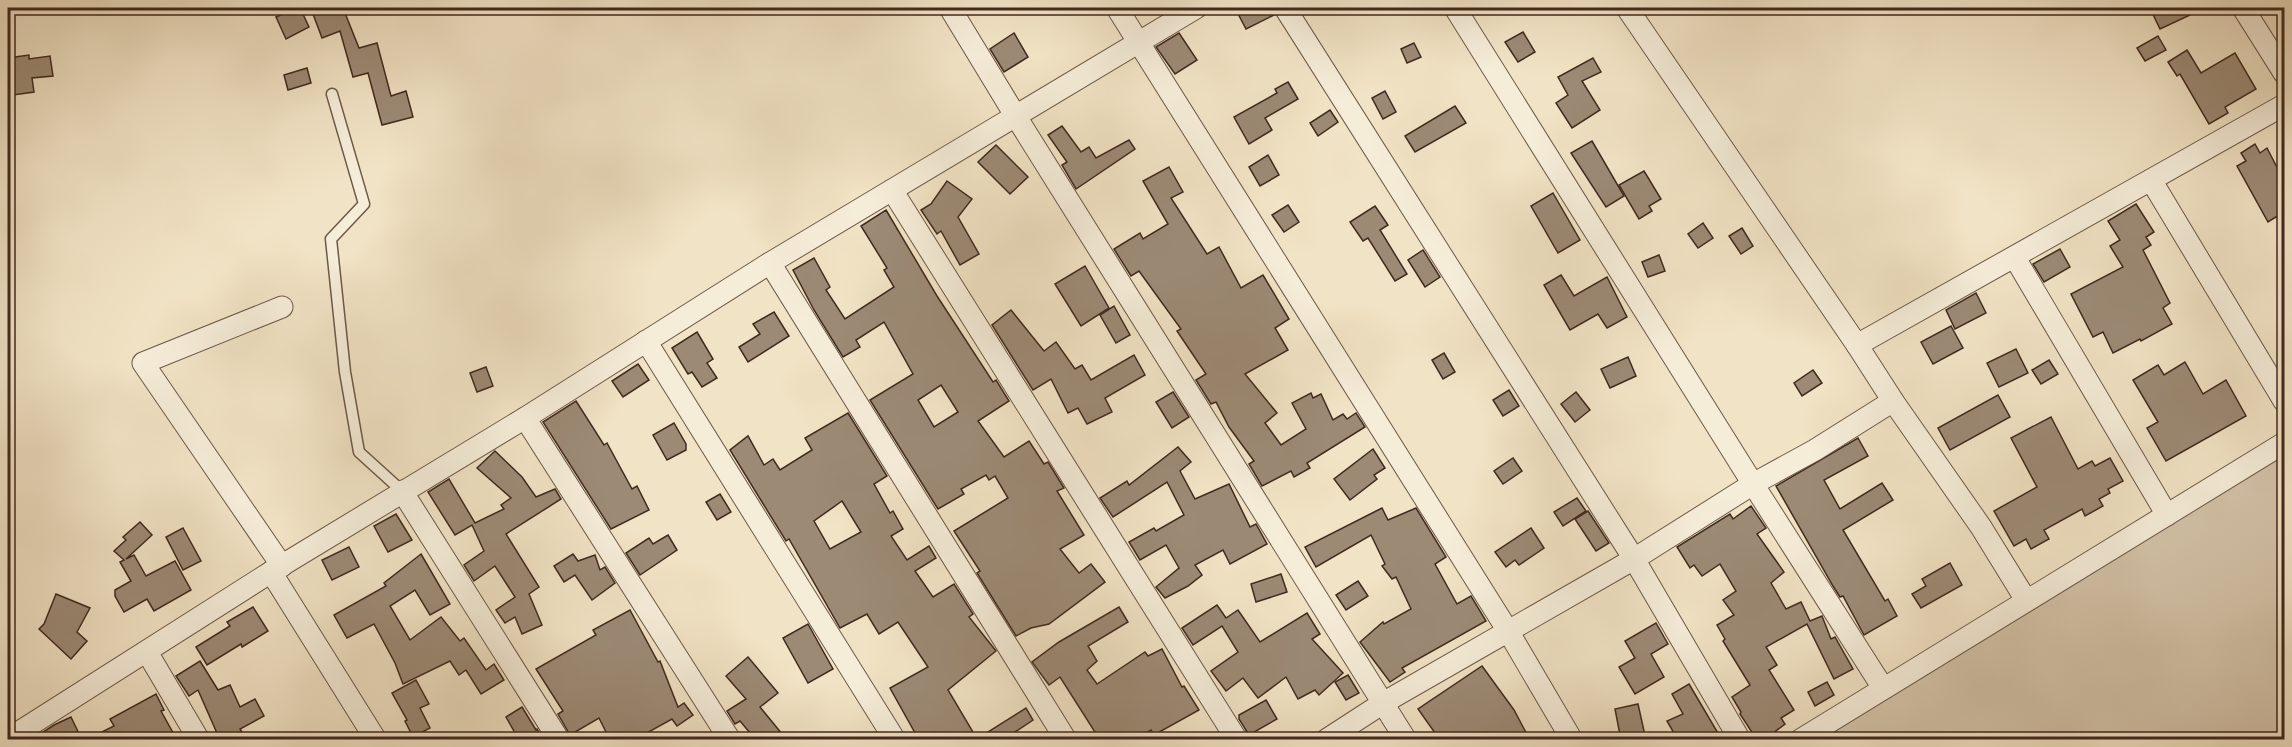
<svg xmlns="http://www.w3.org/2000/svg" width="2292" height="747" font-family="'EB Garamond',serif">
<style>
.green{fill:#d3c3a9;stroke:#8a7664;stroke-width:1.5}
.building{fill:#9c8a75;stroke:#40291f;stroke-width:1.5;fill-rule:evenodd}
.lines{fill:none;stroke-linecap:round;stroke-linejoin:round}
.service-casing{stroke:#6c5848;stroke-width:13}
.minor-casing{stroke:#6c5848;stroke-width:23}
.service{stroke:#f6edd9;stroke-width:10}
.minor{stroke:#f6edd9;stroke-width:21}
</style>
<rect width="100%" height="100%" fill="#f1e3c5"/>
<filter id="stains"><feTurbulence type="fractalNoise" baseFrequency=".00333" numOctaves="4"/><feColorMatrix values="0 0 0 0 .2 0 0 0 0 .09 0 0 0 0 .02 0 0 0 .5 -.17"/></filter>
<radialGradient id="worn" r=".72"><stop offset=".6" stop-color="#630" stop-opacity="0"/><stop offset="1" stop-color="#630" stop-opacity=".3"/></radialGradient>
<polygon class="green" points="2284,451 2284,739 1811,739"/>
<g class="building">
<polygon points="296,8 300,8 309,27 286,39 276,17"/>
<polygon points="329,8 343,8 359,48 377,43 391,96 406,91 413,117 382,125 368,73 353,77 340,31 322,38 313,14"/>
<polygon points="1235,8 1272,8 1274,15 1246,29"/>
<polygon points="2150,8 2205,8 2160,29"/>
<polygon points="1523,32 1535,52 1518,62 1505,42"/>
<polygon points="1014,33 1028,57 1004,72 990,49"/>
<polygon points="1179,33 1197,60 1175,74 1156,47"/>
<polygon points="2158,36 2166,50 2145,61 2137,48"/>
<polygon points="1414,43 1421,57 1407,63 1401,49"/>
<polygon points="2187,50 2201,73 2235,53 2256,89 2225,107 2228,113 2209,124 2180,74 2177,76 2168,62"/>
<polygon points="29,55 29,59 50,56 53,76 32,78 34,92 13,95 8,58"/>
<polygon points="1593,58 1601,72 1582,81 1600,110 1572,128 1556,103 1568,95 1558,77"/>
<polygon points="307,68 311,83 288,90 284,75"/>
<polygon points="1288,82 1298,99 1265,118 1272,130 1249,144 1234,117 1277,93 1275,89"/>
<polygon points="1385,91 1396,112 1383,119 1372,98"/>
<polygon points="1455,106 1466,123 1415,152 1405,136"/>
<polygon points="1330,110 1338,122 1318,136 1310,123"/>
<polygon points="1062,126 1081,152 1089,147 1096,158 1129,140 1135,149 1076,189 1062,165 1067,162 1048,135"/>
<polygon points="1592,141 1624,196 1606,207 1571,153"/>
<polygon points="2255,144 2260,153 2267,148 2284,181 2284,212 2268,222 2237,166 2246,161 2241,153"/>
<polygon points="996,145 1028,177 1010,194 978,162"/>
<polygon points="1268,155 1279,175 1260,186 1249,167"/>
<polygon points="1169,167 1183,192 1171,198 1207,254 1219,247 1241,288 1263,275 1289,319 1275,328 1288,350 1245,374 1277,413 1265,423 1281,445 1306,429 1292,403 1311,393 1313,398 1321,394 1333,420 1343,414 1347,419 1356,413 1365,427 1307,463 1310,468 1294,477 1291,471 1262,486 1249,464 1254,461 1229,427 1216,402 1211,404 1196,380 1206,374 1177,331 1181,329 1139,271 1131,276 1114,249 1140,233 1143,239 1168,224 1143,181"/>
<polygon points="1644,171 1661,199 1649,206 1652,211 1639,219 1619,185"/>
<polygon points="947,181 972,199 958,217 979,254 960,265 941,231 937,234 921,210 931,204"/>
<polygon points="1553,193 1580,240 1558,253 1531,206"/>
<polygon points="2136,204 2154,232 2146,237 2151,245 2143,250 2170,303 2163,308 2172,324 2141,341 2140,339 2113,353 2103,332 2093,337 2071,294 2123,267 2110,246 2120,240 2108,221"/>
<polygon points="1288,205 1299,222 1284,232 1272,215"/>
<polygon points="1375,206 1388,225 1380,230 1407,274 1395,281 1368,238 1363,241 1350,222"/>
<path d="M886,210l51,86 56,86 3,-2 13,21 -31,20 26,36 25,-16 15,23 4,-2 16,26 -7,3 27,44 -24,14 19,24 12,-9 14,18 -56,42 -18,4 -15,8 -39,-63 3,-2 -26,-40 54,-33 -13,-22 -6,4 -3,-5 -25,14 3,5 -26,15 -68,-109 43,-26 -29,-52 -28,18 4,7 -17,10 -29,-47 -21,-40 21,-12 16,29 -4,3 19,29 49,-32 -10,-17 3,-2 -26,-42zM941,385l17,27 -24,15 -16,-27z"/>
<polygon points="1703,223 1713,238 1698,248 1688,234"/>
<polygon points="1742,228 1753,246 1741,254 1729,236"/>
<polygon points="2060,249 2070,267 2044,282 2033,264"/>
<polygon points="1423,250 1440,277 1425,287 1408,260"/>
<polygon points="1659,255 1665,271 1648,277 1642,262"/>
<polygon points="1085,266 1109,308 1081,326 1055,284"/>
<polygon points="1561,275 1574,296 1607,277 1627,317 1607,328 1598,314 1570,330 1544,285"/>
<polygon points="1976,293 1986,313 1955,329 1946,310"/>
<polygon points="1114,306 1130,335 1116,343 1100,315"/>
<polygon points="1011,310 1044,351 1056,342 1075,369 1082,365 1091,380 1134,355 1145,375 1105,398 1112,412 1087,424 1078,408 1068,413 1051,379 1033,390 992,325"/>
<polygon points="774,312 789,336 748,362 739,347 760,334 753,324"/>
<polygon points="1951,326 1963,348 1933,364 1921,342"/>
<polygon points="697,332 713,359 707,363 717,378 702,387 692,372 688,374 672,348"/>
<polygon points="2016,349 2028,373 1999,387 1987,363"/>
<polygon points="1444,353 1455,372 1443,379 1432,360"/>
<polygon points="1628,357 1636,376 1610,388 1601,369"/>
<polygon points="2049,360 2058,374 2041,384 2032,370"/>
<polygon points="2185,362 2203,394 2226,380 2246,416 2166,461 2147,428 2158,422 2133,380 2158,365 2164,375"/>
<polygon points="638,364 649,380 623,397 612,381"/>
<polygon points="486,367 493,386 477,392 470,373"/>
<polygon points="1813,370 1822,383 1802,396 1794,383"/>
<polygon points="1509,390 1519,406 1503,416 1493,400"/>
<polygon points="1173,392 1189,417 1172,428 1156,402"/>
<polygon points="1576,392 1590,410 1575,422 1561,404"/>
<polygon points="1998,395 2010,417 1950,450 1938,428"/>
<polygon points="576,401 604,445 607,443 632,489 637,486 649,510 611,529 543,422"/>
<path d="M848,413l39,63 -13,8 16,29 3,-2 10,18 -12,7 16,24 22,-14 7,12 -21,13 18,26 21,-13 19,30 -4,3 27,34 -48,39 29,49 49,-31 7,12 -30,20h-84l-29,-52 38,-21 -30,-45 -19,12 -12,-20 -27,14 -51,-89 -3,2 -56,-91 18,-14 16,29 9,-6 7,11 32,-20 -7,-12zM842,501l19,31 -31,17 -16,-28z"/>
<polygon points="2051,417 2078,469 2092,461 2095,466 2110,458 2123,481 2108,489 2110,493 2099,499 2103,506 2085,516 2082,509 2044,530 2049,539 2031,549 2026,539 2014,546 1994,511 2037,487 2011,438"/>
<polygon points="674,423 686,444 686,450 667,460 653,435"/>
<polygon points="1858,438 1868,456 1824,480 1840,509 1882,483 1893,500 1843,530 1885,601 1888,599 1897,616 1864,635 1843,596 1840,597 1833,586 1776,486"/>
<polygon points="1178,447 1191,462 1180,471 1195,499 1229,484 1250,527 1256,524 1267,544 1230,564 1223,550 1195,565 1202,575 1188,586 1165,598 1156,587 1179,568 1166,545 1140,560 1129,542 1154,528 1156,531 1184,515 1167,482 1113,517 1100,498 1127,481 1129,485"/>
<polygon points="1373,449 1385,468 1374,475 1377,479 1350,500 1334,479"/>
<polygon points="495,451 522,477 536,497 555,489 561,499 506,534 539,587 529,594 542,625 522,634 515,617 505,623 496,610 515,597 495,566 474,581 464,565 484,551 472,525 455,535 428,492 449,479 475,523 504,509 501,505 511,498 477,468"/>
<polygon points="1513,458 1522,471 1503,484 1494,471"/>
<polygon points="720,494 731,512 717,520 706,502"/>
<polygon points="1577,498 1586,511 1563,526 1554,512"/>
<polygon points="1751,506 1766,528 1757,534 1784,572 1771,583 1786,609 1801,602 1810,621 1822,616 1831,639 1835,637 1853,669 1834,679 1807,624 1766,647 1777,665 1769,670 1794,710 1781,718 1785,724 1764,740 1757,740 1740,714 1741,712 1732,697 1750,685 1723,641 1725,639 1717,625 1734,615 1723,600 1736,591 1720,564 1702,576 1694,565 1690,568 1677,547 1730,514 1733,519"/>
<polygon points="1382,508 1388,520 1416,508 1446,557 1435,564 1457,604 1471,596 1486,621 1402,668 1405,672 1390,682 1360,642 1383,622 1384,624 1411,609 1396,577 1392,579 1382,566 1385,564 1371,535 1316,567 1305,547"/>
<polygon points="1588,511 1609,543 1596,551 1575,519"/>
<polygon points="396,514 412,540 388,552 374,526"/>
<polygon points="140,522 152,535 126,559 134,555 146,576 175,561 191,590 154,611 147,599 124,612 115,596 115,590 131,581 120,562 124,560 114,551 126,540 123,537"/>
<polygon points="183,528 201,561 183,570 166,537"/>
<polygon points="1531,528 1544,548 1519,565 1515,560 1506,567 1495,552"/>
<polygon points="668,535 677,550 640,575 626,553 649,538 653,544"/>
<polygon points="349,547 359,567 332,580 322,560"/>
<polygon points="421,554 450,604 430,615 415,590 390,606 410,640 441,617 460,641 464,638 486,670 494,664 504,680 481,694 466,670 459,675 450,661 403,684 395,663 374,624 347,638 334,615 386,586 384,583"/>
<polygon points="573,554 578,561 595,555 600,570 605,567 615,583 592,600 575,575 564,582 554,566"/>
<polygon points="1950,563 1962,585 1921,608 1912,594 1926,586 1922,579"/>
<polygon points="1281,574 1287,592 1256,602 1251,584"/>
<polygon points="1358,581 1368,596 1346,610 1336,595"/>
<polygon points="56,594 90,608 77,632 87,641 71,659 39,629 44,624"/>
<polygon points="1217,605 1226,618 1238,610 1260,642 1307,613 1320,634 1312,639 1343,673 1319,695 1315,690 1298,699 1286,677 1258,698 1243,678 1226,691 1211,671 1238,652 1222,626 1193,645 1182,628"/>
<polygon points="253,607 268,631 242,647 241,644 207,665 196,647 230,626 227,622"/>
<polygon points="1119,607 1128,622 1088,646 1097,661 1087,670 1097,684 1145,652 1148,656 1162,649 1182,687 1184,686 1199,710 1154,735 1151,730 1135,740 1100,740 1060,677 1049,685 1032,662 1059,642"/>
<polygon points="630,610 658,662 660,661 678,707 684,703 693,715 677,726 672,719 643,735 645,740 610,740 599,718 570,735 558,714 563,711 536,669 596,635 593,630"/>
<polygon points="1656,623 1668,644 1651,654 1664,677 1635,694 1619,667 1635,658 1625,641"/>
<polygon points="808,624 833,669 808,683 783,638"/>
<polygon points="748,657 778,693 760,707 787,740 756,740 740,721 735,724 727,711 746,699 726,676"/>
<polygon points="200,661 218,690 230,685 240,707 255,699 264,716 240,729 247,740 220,740 198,690 189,696 176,676"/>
<polygon points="1482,666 1514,710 1530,740 1440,740 1418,709"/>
<polygon points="1348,675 1359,693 1346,700 1335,682"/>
<polygon points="416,680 429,704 420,708 430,728 413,737 405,721 407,720 392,693"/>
<polygon points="1827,682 1834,695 1815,706 1808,692"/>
<polygon points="1689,684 1722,740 1704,740 1701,733 1690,740 1678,740 1667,721 1683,714 1672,694"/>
<polygon points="156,694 164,710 161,711 177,740 138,740 134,733 123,740 86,740 114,726 110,719"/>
<polygon points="1266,700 1277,719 1249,735 1239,719 1239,715"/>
<polygon points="1638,704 1646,740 1621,740 1615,709"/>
<polygon points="522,707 536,730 537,729 544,740 519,740 506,717"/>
<polygon points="71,717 82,740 31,740 54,725"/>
</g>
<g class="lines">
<defs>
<polyline id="service" points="332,94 364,204 331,239 345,372 359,452 402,491"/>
<g id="minor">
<polyline points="950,8 1015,115 1406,740"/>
<polyline points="1117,8 1508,631 1572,740"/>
<polyline points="1285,8 1634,559 1740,740"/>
<polyline points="1455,8 1753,484 1883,688"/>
<polyline points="1627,8 1857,345"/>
<polyline points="2243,8 2284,73"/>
<polyline points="2151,180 2284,401"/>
<polyline points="892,190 1237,740"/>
<polyline points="2015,258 2167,515"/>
<polyline points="770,263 1066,740"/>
<polyline points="282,307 143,363 282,566"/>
<polyline points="646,341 895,740"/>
<polyline points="1893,401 1981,527 2026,600"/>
<polyline points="525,418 730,740"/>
<polyline points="402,491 559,740"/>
<polyline points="271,572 376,740"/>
<polyline points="147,652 199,740"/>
<polyline points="8,739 271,572 525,418 770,263 1196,8"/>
<polyline points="1326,740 1383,703 1634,559 1753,484 1815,450 1893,401 1857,345 2284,105"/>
<polyline points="1800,740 2284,443"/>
</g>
</defs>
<use href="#service" class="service-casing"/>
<use href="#minor" class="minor-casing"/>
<use href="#service" class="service"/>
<use href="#minor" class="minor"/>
</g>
<rect width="2292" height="747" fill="none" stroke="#f1e3c5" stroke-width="30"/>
<rect x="9" y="9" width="2274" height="729" fill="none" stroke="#40291f" stroke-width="3"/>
<rect x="15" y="15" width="2262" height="717" fill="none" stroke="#40291f" stroke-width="1.5"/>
<rect width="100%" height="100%" filter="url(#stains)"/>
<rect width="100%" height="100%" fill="url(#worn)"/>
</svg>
